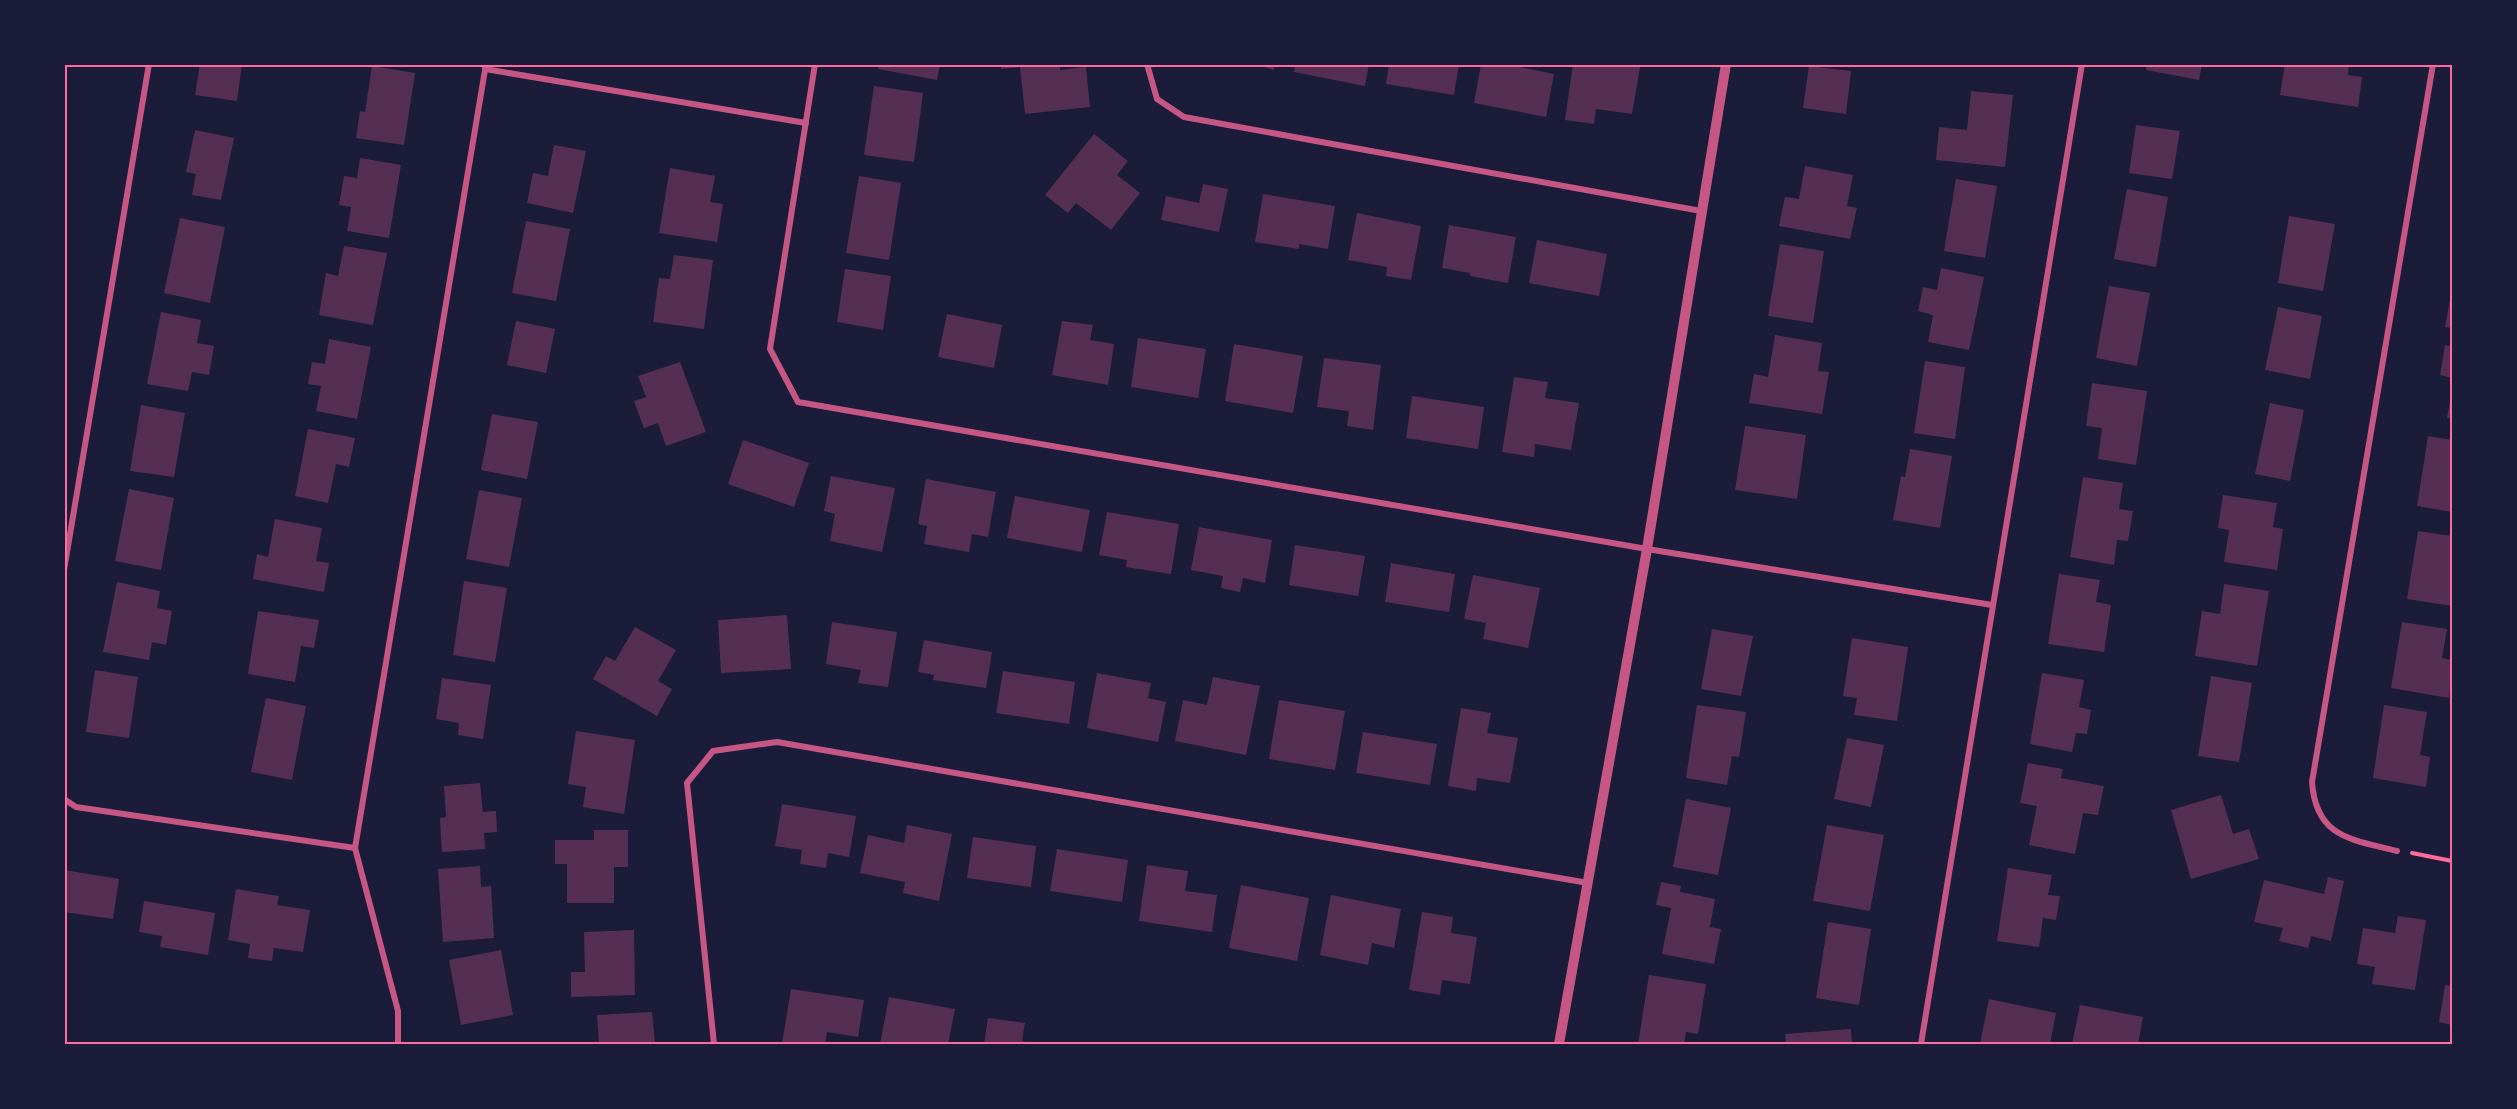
<svg xmlns="http://www.w3.org/2000/svg" width="2517" height="1109" font-family="Lora,serif">
<style>
.building{fill:#542f53}
.lines{fill:none;stroke-linecap:round;stroke-linejoin:round}
.path{stroke:#ff6b9d;stroke-width:4}
.minor{stroke:#c65784;stroke-width:6}
.tertiary{stroke:#c65784;stroke-width:10}
.neatline{fill:none;stroke:#ff6b9d;stroke-width:2}
</style>
<rect width="100%" height="100%" fill="#1b1b3a"/>
<g class="building">
<polygon points="200,64 242,64 237,101 195,95"/>
<polygon points="879,64 940,64 937,80 878,69"/>
<polygon points="1001,64 1060,64 1060,70 1086,67 1090,107 1025,114 1020,67 1001,69"/>
<polygon points="1255,64 1275,64 1274,70"/>
<polygon points="1295,64 1369,64 1365,86 1294,72"/>
<polygon points="1389,64 1459,64 1454,95 1386,84"/>
<polygon points="1481,64 1506,64 1554,74 1546,117 1474,103"/>
<polygon points="1573,64 1622,64 1640,67 1632,114 1596,109 1594,124 1565,120"/>
<polygon points="2147,64 2202,64 2199,80 2146,70"/>
<polygon points="2285,64 2349,64 2348,75 2362,77 2358,107 2280,95"/>
<polygon points="372,66 415,73 404,145 356,138 360,111 365,112"/>
<polygon points="1809,66 1851,71 1846,114 1803,108"/>
<polygon points="874,86 923,93 914,162 864,155"/>
<polygon points="1971,91 2013,95 2005,167 1936,160 1939,127 1967,130"/>
<polygon points="2136,125 2180,131 2172,179 2129,173"/>
<polygon points="195,130 234,138 221,200 192,195 196,174 186,172"/>
<polygon points="1094,134 1128,161 1117,175 1140,193 1111,230 1076,203 1068,213 1045,195"/>
<polygon points="554,145 586,151 573,213 527,203 533,173 548,176"/>
<polygon points="360,158 401,165 389,238 347,231 351,207 339,205 344,176 357,178"/>
<polygon points="1805,166 1853,175 1847,206 1857,208 1850,239 1779,226 1785,197 1799,199"/>
<polygon points="670,168 715,176 710,202 723,204 717,242 659,233"/>
<polygon points="859,176 901,183 889,260 846,253"/>
<polygon points="1956,179 1997,186 1985,258 1944,251"/>
<polygon points="1203,184 1228,189 1219,232 1161,220 1166,196 1199,203"/>
<polygon points="2127,189 2168,197 2156,267 2114,259"/>
<polygon points="1263,194 1335,206 1328,249 1299,244 1299,249 1255,242"/>
<polygon points="1357,213 1421,226 1411,280 1386,276 1387,267 1348,260"/>
<polygon points="2289,216 2335,224 2323,291 2278,283"/>
<polygon points="180,218 225,227 210,303 164,293"/>
<polygon points="526,221 570,229 556,301 512,293"/>
<polygon points="1449,225 1516,237 1508,283 1470,276 1470,273 1442,268"/>
<polygon points="1537,240 1607,254 1599,296 1529,283"/>
<polygon points="1780,244 1824,251 1813,323 1768,316"/>
<polygon points="344,246 387,253 373,325 319,315 326,273 338,276"/>
<polygon points="674,255 713,260 704,329 653,322 659,278 670,279"/>
<polygon points="1941,268 1984,277 1969,350 1928,342 1933,315 1918,311 1923,287 1937,290"/>
<polygon points="845,269 891,276 883,330 837,322"/>
<polygon points="2109,286 2150,293 2137,366 2096,358"/>
<polygon points="2451,294 2452,295 2452,328 2445,327"/>
<polygon points="2278,307 2322,316 2310,379 2265,370"/>
<polygon points="161,312 201,320 197,343 214,346 209,375 192,372 188,391 147,384"/>
<polygon points="947,314 1002,325 994,368 938,357"/>
<polygon points="516,321 555,329 546,373 507,365"/>
<polygon points="1062,321 1093,325 1090,340 1114,344 1108,385 1052,375"/>
<polygon points="1775,335 1822,343 1818,371 1829,372 1822,414 1749,403 1754,374 1768,377"/>
<polygon points="1138,338 1206,349 1198,398 1131,387"/>
<polygon points="329,339 371,347 357,419 316,411 321,386 308,384 312,362 325,364"/>
<polygon points="1234,344 1303,356 1293,413 1225,401"/>
<polygon points="2445,345 2452,347 2452,378 2440,375"/>
<polygon points="1324,358 1381,365 1373,430 1347,426 1349,411 1317,407"/>
<polygon points="1925,361 1965,367 1955,439 1914,433"/>
<polygon points="680,362 706,432 666,446 658,423 644,428 634,401 646,397 638,376"/>
<polygon points="1514,377 1548,382 1545,398 1579,403 1571,450 1535,444 1534,457 1502,452"/>
<polygon points="2092,383 2147,391 2136,465 2098,459 2102,428 2086,426"/>
<polygon points="1412,396 1484,407 1478,449 1406,438"/>
<polygon points="2451,396 2452,396 2452,419 2447,418"/>
<polygon points="2270,403 2304,410 2290,481 2255,474"/>
<polygon points="141,405 185,413 174,477 130,471"/>
<polygon points="492,414 538,422 527,479 481,470"/>
<polygon points="1745,426 1806,435 1797,499 1735,490"/>
<polygon points="308,429 355,438 349,467 336,464 328,503 295,496"/>
<polygon points="2428,436 2452,440 2452,512 2417,506"/>
<polygon points="743,440 809,463 794,507 728,484"/>
<polygon points="1910,449 1952,456 1940,528 1893,520 1901,476 1905,477"/>
<polygon points="831,476 895,488 882,552 830,541 835,514 824,511"/>
<polygon points="2083,477 2123,483 2119,509 2133,511 2128,541 2117,540 2114,565 2070,557"/>
<polygon points="926,479 996,492 988,537 972,534 969,552 924,544 927,526 918,524"/>
<polygon points="129,489 174,498 161,570 115,561"/>
<polygon points="479,490 522,498 509,567 466,559"/>
<polygon points="2223,495 2277,503 2273,527 2283,529 2277,570 2224,562 2229,530 2218,528"/>
<polygon points="1015,496 1090,510 1082,552 1007,538"/>
<polygon points="1107,512 1179,524 1171,574 1126,567 1127,560 1099,555"/>
<polygon points="275,519 322,528 316,561 329,563 324,592 253,579 257,554 268,557"/>
<polygon points="1199,527 1272,540 1265,583 1243,578 1240,592 1221,588 1223,576 1191,570"/>
<polygon points="2418,531 2452,536 2452,606 2407,599"/>
<polygon points="1295,545 1365,556 1358,596 1289,585"/>
<polygon points="1391,563 1455,574 1449,612 1385,602"/>
<polygon points="2059,574 2100,580 2096,602 2111,605 2104,652 2048,644"/>
<polygon points="1473,575 1540,588 1528,648 1483,639 1486,623 1464,619"/>
<polygon points="464,581 507,588 495,662 453,655"/>
<polygon points="117,582 160,591 157,608 172,611 166,645 152,642 149,660 103,652"/>
<polygon points="2224,584 2269,591 2257,666 2195,656 2202,611 2220,614"/>
<polygon points="258,611 319,620 314,648 301,646 295,682 248,674"/>
<polygon points="787,615 791,669 721,673 718,620"/>
<polygon points="832,622 897,632 888,687 858,683 861,670 826,664"/>
<polygon points="2402,622 2447,629 2442,658 2452,660 2449,698 2391,688"/>
<polygon points="635,627 676,650 658,681 672,689 657,716 593,679 606,656 615,661"/>
<polygon points="1712,629 1753,636 1741,696 1701,689"/>
<polygon points="1852,638 1908,647 1897,721 1854,715 1857,698 1843,696"/>
<polygon points="924,640 992,652 986,688 933,680 934,675 918,672"/>
<polygon points="95,670 138,677 129,738 86,732"/>
<polygon points="1003,671 1075,682 1069,724 996,713"/>
<polygon points="1097,673 1151,683 1148,698 1166,702 1158,742 1087,728"/>
<polygon points="2042,673 2084,680 2079,707 2091,710 2087,734 2076,733 2072,752 2030,744"/>
<polygon points="2211,676 2252,683 2239,762 2198,756"/>
<polygon points="1213,677 1260,686 1246,755 1175,741 1183,700 1207,705"/>
<polygon points="442,678 491,685 483,739 458,735 459,723 436,719"/>
<polygon points="266,698 306,706 292,780 251,772"/>
<polygon points="1279,700 1345,711 1335,770 1269,759"/>
<polygon points="1697,705 1746,712 1739,757 1732,756 1727,785 1686,778"/>
<polygon points="2384,705 2427,712 2420,755 2430,757 2426,787 2373,778"/>
<polygon points="1461,708 1491,713 1487,733 1518,738 1510,783 1477,778 1476,791 1448,786"/>
<polygon points="576,731 635,740 624,814 583,807 586,787 568,784"/>
<polygon points="1363,732 1437,744 1430,785 1356,773"/>
<polygon points="1847,738 1884,745 1871,807 1834,799"/>
<polygon points="2028,763 2063,769 2061,778 2104,786 2098,815 2083,813 2075,854 2029,845 2037,806 2020,803"/>
<polygon points="480,783 483,812 496,811 497,832 484,833 485,849 442,852 440,818 446,817 444,786"/>
<polygon points="2221,795 2233,834 2249,829 2259,859 2191,879 2171,810"/>
<polygon points="1686,799 1731,808 1718,875 1673,867"/>
<polygon points="782,804 856,816 849,857 828,853 826,868 800,864 802,850 775,846"/>
<polygon points="907,825 952,834 939,901 903,893 905,882 860,873 868,835 904,843"/>
<polygon points="1827,825 1884,835 1870,911 1813,901"/>
<polygon points="594,830 628,830 628,867 614,867 614,903 567,903 567,864 555,864 555,840 594,840"/>
<polygon points="973,837 1036,846 1031,887 967,878"/>
<polygon points="1057,849 1128,860 1122,902 1050,891"/>
<polygon points="1147,865 1188,871 1185,891 1217,895 1212,932 1139,921"/>
<polygon points="480,866 481,887 491,886 494,938 443,942 438,869"/>
<polygon points="2008,868 2052,875 2048,895 2060,896 2056,920 2043,918 2039,947 1997,941"/>
<polygon points="64,870 119,879 113,919 64,912"/>
<polygon points="2328,877 2344,881 2331,941 2311,936 2308,948 2279,941 2283,928 2254,922 2264,880 2324,894"/>
<polygon points="1661,882 1681,886 1680,892 1715,899 1710,927 1721,929 1714,964 1662,954 1671,908 1656,905"/>
<polygon points="1241,885 1309,898 1297,961 1229,948"/>
<polygon points="236,889 279,896 277,905 310,910 303,952 274,948 272,961 248,958 250,944 228,940"/>
<polygon points="1331,895 1401,909 1394,948 1372,943 1368,965 1320,955"/>
<polygon points="144,901 215,913 208,955 160,947 162,936 139,932"/>
<polygon points="1422,912 1453,917 1451,933 1477,937 1470,984 1442,980 1440,995 1409,990"/>
<polygon points="2398,916 2426,920 2415,990 2372,984 2375,967 2357,964 2363,928 2395,933"/>
<polygon points="1828,922 1871,929 1859,1005 1816,998"/>
<polygon points="634,930 635,995 571,997 571,972 585,972 584,932"/>
<polygon points="501,950 513,1015 461,1025 449,960"/>
<polygon points="1649,975 1706,984 1698,1034 1686,1032 1684,1044 1638,1044"/>
<polygon points="2445,985 2452,986 2452,1025 2439,1022"/>
<polygon points="791,989 864,1000 858,1037 827,1032 825,1044 782,1043"/>
<polygon points="889,997 955,1009 948,1044 880,1044"/>
<polygon points="1989,999 2056,1013 2050,1044 1980,1044"/>
<polygon points="2080,1005 2143,1017 2138,1044 2072,1044"/>
<polygon points="652,1012 655,1044 599,1044 597,1015"/>
<polygon points="988,1018 1025,1023 1022,1041 1034,1044 984,1044"/>
<polygon points="1851,1029 1852,1044 1786,1044 1785,1034"/>
</g>
<g class="lines">
<polyline class="path" points="2412,853 2452,861"/>
<g class="minor">
<polyline points="815,64 770,349 798,402 1647,549 1992,605"/>
<polyline points="1147,64 1157,99 1184,117 1701,211"/>
<polyline points="485,69 806,123"/>
<polyline points="64,570 149,64"/>
<polyline points="64,799 76,807 355,848"/>
<path d="M2397,851c-46,-12 -81,-13 -85,-69l121,-718"/>
<polyline points="398,1044 398,1011 355,848 486,64"/>
<polyline points="714,1044 687,783 713,751 777,742 1588,883"/>
<polyline points="1921,1044 2082,64"/>
</g>
<polyline class="tertiary" points="1559,1044 1647,549 1726,64"/>
</g>
<rect width="2517" height="1109" fill="none" stroke="#1b1b3a" stroke-width="132"/>
<rect x="66" y="66" width="2385" height="977" class="neatline"/>
</svg>
